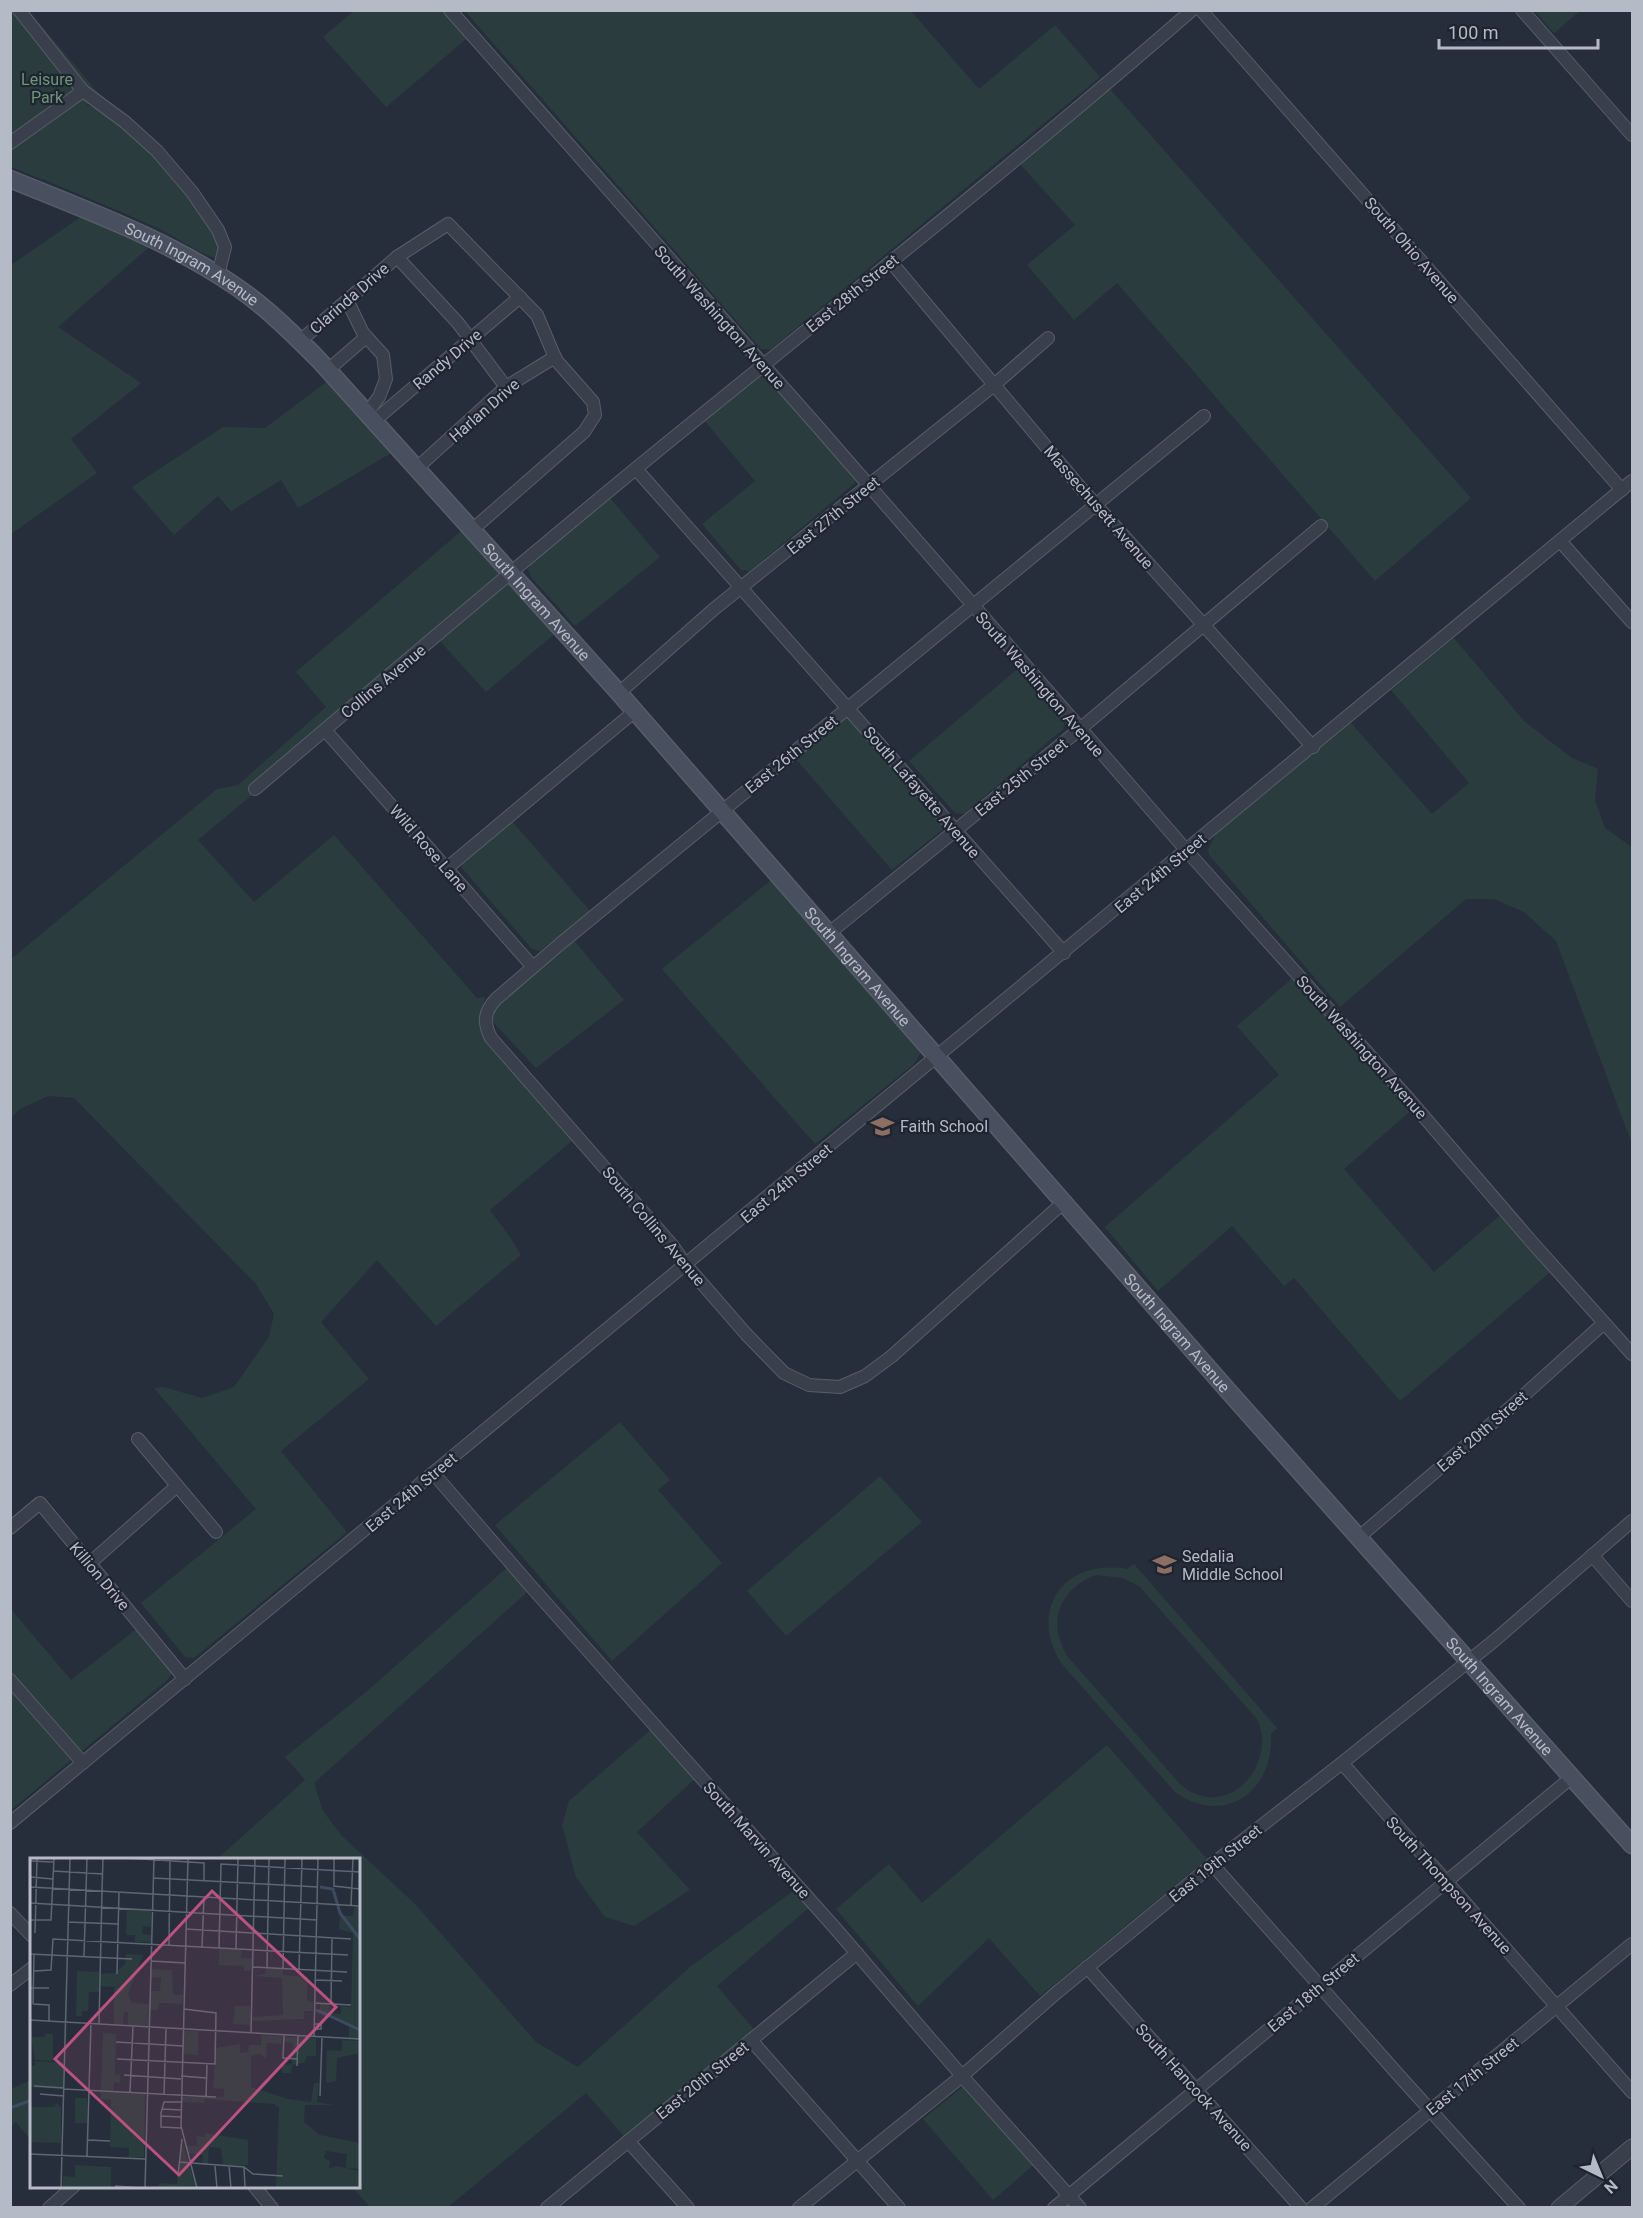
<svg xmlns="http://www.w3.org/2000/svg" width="1643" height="2218" font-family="Roboto,sans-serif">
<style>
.green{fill:#2b3c3e;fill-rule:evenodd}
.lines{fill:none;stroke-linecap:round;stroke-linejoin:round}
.stream{stroke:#3d4b62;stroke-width:3}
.minor-casing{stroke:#585e69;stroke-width:14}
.tertiary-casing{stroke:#585e69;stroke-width:17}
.secondary-casing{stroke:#585e69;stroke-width:19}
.minor{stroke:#39404b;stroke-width:12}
.tertiary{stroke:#39404b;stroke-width:15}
.secondary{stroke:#484f5e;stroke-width:16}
.labels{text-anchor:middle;stroke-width:4.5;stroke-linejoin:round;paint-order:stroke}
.park-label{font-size:16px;fill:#6f9579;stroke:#1f2530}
.street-label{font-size:16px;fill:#b5bbc6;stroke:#1f2530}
.poi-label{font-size:16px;fill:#b5bbc6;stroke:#1f2530;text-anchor:start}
.inset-river{fill:none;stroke:#3d4b62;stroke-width:3}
.inset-road{fill:none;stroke:#5f6673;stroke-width:1.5}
.view{fill:#bd5180;fill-opacity:0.15;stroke:#bd5180;stroke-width:3}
.inset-edge{fill:none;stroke:#b5bbc6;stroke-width:3}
</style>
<rect width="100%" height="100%" fill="#262e3b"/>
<g class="green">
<polygon points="355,10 449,11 471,35 386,107 323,37"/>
<path d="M10,11h19l70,83 -13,11 18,5 31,22 83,98 4,22 -7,6c-21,-7 -38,-21 -58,-30 -48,-22 -97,-42 -146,-61z"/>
<polygon points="465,11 911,11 979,89 1055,25 1100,77 771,349 761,349"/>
<polygon points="1535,11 1580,11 1554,33"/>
<polygon points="1110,89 1471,498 1375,581 1117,283 1074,320 1027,265 1075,225 1020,164"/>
<polygon points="88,212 156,241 58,327 141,383 71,439 97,473 11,534 11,265"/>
<polygon points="760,373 768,376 857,476 855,483 750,571 741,570 702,524 755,481 704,420"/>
<polygon points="333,377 398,449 298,508 281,480 231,511 218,496 174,535 132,487 223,427 265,428"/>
<polygon points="609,497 660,557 575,626 531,577 528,569 533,561"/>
<polygon points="466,527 501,571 495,580 433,629 428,638 269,781 198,840 254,902 334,835 477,998 485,997 481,1016 489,1034 579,1135 490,1210 510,1237 521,1255 436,1326 377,1260 321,1322 369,1379 281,1451 347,1532 194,1658 185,1657 141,1603 256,1509 154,1388 163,1387 202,1398 234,1387 269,1337 274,1314 256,1284 74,1098 48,1096 20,1109 11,1118 11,959 217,789 238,785 326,707 296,672"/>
<polygon points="508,583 518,584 559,630 486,692 439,640"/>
<polygon points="1454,638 1524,721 1572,758 1598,769 1595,800 1605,828 1632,847 1632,1144 1556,941 1524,912 1494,899 1466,899 1340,1007 1210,856 1208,850 1217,832 1351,723 1432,814 1469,783 1391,690"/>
<polygon points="1021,666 1065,720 1063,729 964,814 955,813 909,761"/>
<polygon points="851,712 948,825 892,870 795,758"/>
<polygon points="511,820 590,911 540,951 532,949 461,867 462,860"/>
<polygon points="776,876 921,1044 920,1054 914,1064 815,1144 662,969"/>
<polygon points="572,938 624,1000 536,1068 494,1023 490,1012"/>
<polygon points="1295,976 1414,1108 1344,1169 1434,1272 1505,1211 1555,1268 1400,1401 1294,1278 1284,1286 1232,1226 1158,1291 1105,1227 1279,1075 1237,1026"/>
<polygon points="620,1422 670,1480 658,1490 722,1563 612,1661 495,1525"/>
<polygon points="880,1476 922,1522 786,1636 747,1591"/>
<polygon points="511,1564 533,1587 314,1783 323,1811 341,1835 415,1904 536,2042 578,2067 690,1967 796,1889 811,1906 717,1986 757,2033 628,2137 623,2135 586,2093 448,2207 370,2207 352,2187 358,2186 358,1860 216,1860 305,1780 285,1757 366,1692"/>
<path d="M1134,1564l143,164 -6,6c3,58 -47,93 -96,58l-114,-129c-33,-54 3,-105 66,-94zM1096,1575l27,3 16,8 118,133c19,38 -18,92 -61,75 -6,-2 -12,-7 -16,-10l-112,-127c-22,-34 -9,-68 28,-82z"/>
<polygon points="10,1608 71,1680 139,1627 174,1666 172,1674 165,1682 11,1810"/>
<polygon points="655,1726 697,1777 637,1832 690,1890 634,1926 605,1917 576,1877 562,1825 569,1801"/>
<polygon points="1107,1745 1207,1859 1040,1996 989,1938 918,2006 836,1909 889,1864 922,1903"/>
<polygon points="31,2080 31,2140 16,2122 10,2127 11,2089"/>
<polygon points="969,2082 1037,2162 993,2200 923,2119"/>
</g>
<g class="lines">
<polyline class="stream" points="10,2108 32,2100"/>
<defs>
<g id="minor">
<polyline points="19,10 83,91 125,122 157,151 192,192 218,230 225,247 218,275"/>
<polyline points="450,10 819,428 1187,851 1407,1097 1530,1240 1632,1354"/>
<polyline points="1201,10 1622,490"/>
<polyline points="1522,10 1632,135"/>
<polyline points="10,143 83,91"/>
<polyline points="397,257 458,323 506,387"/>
<polyline points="891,262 1079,486 1313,747"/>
<polyline points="347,300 363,333 383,355 386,379 379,397 367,413"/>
<polyline points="300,341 397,257 448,224 537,315 556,360 593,402 595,415 584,432 472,530"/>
<polyline points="328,370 366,337"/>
<polyline points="374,421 520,297"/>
<polyline points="417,468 506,387 555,357"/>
<polyline points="636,469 1064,953"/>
<polyline points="1561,542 1632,622"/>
<polyline points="619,693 714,609 994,385 1048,338"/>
<polyline points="325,730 533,967"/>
<path d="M255,789c127,-108 255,-217 384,-323 185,-151 373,-299 553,-456"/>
<polyline points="447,868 635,711"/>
<polyline points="828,934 1080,729 1321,526"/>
<path d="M1064,1202l-172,154 -27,20 -25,11 -31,-2 -25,-12 -38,-39 -60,-69 -14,-20 -181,-207c-8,-16 -7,-26 5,-39l64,-55 644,-528"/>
<polyline points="138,1439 216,1532"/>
<polyline points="434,1474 528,1583 835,1928 962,2076 1080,2208"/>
<polyline points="10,1528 40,1503 185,1679"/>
<polyline points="1358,1538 1512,1406 1604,1323"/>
<polyline points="1592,1555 1632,1601"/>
<polyline points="90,1563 177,1486"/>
<polyline points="10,1680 83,1763"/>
<polyline points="1342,1763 1632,2092"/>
<polyline points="10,1823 1632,481"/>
<polyline points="1212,1864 1402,2079 1519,2208"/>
<polyline points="10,1913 32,1936"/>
<polyline points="1087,1967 1301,2208"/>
<polyline points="10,1985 32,1968"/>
<polyline points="751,2040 899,2208"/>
<polyline points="628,2141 688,2208"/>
<polyline points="254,2186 272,2208"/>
<polyline points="49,2208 74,2186"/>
<polyline points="547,2208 857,1953"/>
<polyline points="799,2208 962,2076 1055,1994 1219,1859 1342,1763 1495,1640 1632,1521"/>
<polyline points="1054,2208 1572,1777"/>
<polyline points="1312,2208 1632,1944"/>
</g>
<polyline id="tertiary" points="1559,2208 1632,2147"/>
<g id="secondary">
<path id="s1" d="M10,179c78,32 159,61 228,109 29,20 55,46 80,71l301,334 604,692 409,460"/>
</g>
</defs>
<use href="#minor" class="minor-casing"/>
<use href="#tertiary" class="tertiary-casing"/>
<use href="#secondary" class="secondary-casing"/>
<use href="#minor" class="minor"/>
<use href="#tertiary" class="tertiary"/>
<use href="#secondary" class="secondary"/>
</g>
<defs>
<symbol id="school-bare" viewBox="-9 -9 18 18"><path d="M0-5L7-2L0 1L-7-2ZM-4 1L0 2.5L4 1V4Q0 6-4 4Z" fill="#8d6e63" stroke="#1f2530" stroke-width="2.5" paint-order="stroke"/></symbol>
</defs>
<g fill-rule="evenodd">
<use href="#school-bare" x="866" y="1110" width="33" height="33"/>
<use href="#school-bare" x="1148" y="1548" width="33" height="33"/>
</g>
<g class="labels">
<g class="park-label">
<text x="47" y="85">Leisure<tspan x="47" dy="18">Park</tspan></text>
</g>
<g class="street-label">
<text transform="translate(1412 250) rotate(49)" y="6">South Ohio Avenue</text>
<text dy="6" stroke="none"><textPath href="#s1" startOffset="201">South Ingram Avenue</textPath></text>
<text transform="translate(852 293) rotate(-39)" y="6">East 28th Street</text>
<text transform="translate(349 298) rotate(-41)" y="6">Clarinda Drive</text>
<text transform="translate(720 317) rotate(48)" y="6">South Washington Avenue</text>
<text transform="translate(447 359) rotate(-40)" y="6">Randy Drive</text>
<text transform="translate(484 410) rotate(-41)" y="6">Harlan Drive</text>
<text transform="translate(1099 507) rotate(49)" y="6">Massechusett Avenue</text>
<text transform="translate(833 515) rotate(-39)" y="6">East 27th Street</text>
<text dy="6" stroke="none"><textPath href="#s1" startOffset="687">South Ingram Avenue</textPath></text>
<text transform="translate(383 681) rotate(-40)" y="6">Collins Avenue</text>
<text transform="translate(1040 684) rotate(49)" y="6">South Washington Avenue</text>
<text transform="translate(791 754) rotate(-39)" y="6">East 26th Street</text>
<text transform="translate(1021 777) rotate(-39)" y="6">East 25th Street</text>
<text transform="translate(922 792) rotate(49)" y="6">South Lafayette Avenue</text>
<text transform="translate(429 848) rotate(49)" y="6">Wild Rose Lane</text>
<text transform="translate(1160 873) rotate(-40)" y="6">East 24th Street</text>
<text dy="6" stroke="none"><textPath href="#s1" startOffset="1173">South Ingram Avenue</textPath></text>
<text transform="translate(1362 1047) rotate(48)" y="6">South Washington Avenue</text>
<text transform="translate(786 1183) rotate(-40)" y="6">East 24th Street</text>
<text transform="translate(654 1226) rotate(50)" y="6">South Collins Avenue</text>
<text dy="6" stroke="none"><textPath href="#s1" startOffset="1659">South Ingram Avenue</textPath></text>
<text transform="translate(1482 1431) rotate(-41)" y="6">East 20th Street</text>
<text transform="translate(411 1492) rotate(-40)" y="6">East 24th Street</text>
<text transform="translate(100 1576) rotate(50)" y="6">Killion Drive</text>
<text dy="6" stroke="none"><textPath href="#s1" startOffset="2145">South Ingram Avenue</textPath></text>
<text transform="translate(757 1840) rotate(48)" y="6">South Marvin Avenue</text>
<text transform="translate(1215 1863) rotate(-39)" y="6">East 19th Street</text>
<text transform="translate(1449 1885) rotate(48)" y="6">South Thompson Avenue</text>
<text transform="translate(1313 1992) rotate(-40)" y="6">East 18th Street</text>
<text transform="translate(1472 2076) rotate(-39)" y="6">East 17th Street</text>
<text transform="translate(702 2080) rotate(-39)" y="6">East 20th Street</text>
<text transform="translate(1194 2087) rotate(48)" y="6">South Hancock Avenue</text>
</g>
<g class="poi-label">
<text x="900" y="1132">Faith School</text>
<text x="1182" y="1562">Sedalia<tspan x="1182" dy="18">Middle School</tspan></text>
</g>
</g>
<g transform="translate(30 1858)">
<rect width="330" height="330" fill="#262e3b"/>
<path d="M324,49h6v132l-11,-1v-13l-35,-13 1,-4 5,2v-6h9v9l12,1v-8l10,1 2,-74 -14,-4 1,-14 13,1zM97,51l24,2v16l-8,-1 -1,8 9,1v7h-16v-7h-9zM189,91l23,1 -1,8h11l-1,13h-7v-5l-25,-1zM96,96l17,1 -15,39 4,9 17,1 -1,21h-20v-13h-4l-1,12h-9v-37l-14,-1v-12l15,-1 10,-9zM236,110l17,1v6l25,2 -1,24 6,1v9h-9v8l-53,2v-4l32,-2 -1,-37 -29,-2 12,-2zM121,111l21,1 1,25h10l-1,9 -23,-1 -1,7h-8v-19h10l1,-13 -10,-1zM47,113l22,1v20h-10l-1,19h-6v5h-6zM205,148h15v19l-17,-1zM153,173h15v24l-16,-1zM73,175l13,1 -1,40 5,1v8l-6,-1 -1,9 -12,-1zM15,176h8v27l-18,-1 -4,-23h14zM231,177l21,1v8l-15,-1 -1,16 -6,-5 -9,2v31l37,12 23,3 3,-19h5l-2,19 16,3h-28l-1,17 16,13 40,8v26l-14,-1 1,-14 -21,-3 -2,7 6,3 -1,8 7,-3 24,5v17h-84l3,-80 -5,-4 -69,-5 -1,4 -23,-1v-5h43v-8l-11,-1 3,-40 24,-4v9l8,-1 1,-7h12zM254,179l32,1v18h-9l-3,7 -12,2 -1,8h-9v-8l10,-1 1,-21 -9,-1zM312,182l18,1v12l-23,5 -1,23 -10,2 1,-33 15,1zM5,203l29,2 -1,26 -33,-2v-21h5zM71,234l44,2 -1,63 -15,1v-10l-19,-1 1,-47 -10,-1zM45,240h12v25h-12zM26,245l5,4v36l-31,-1v-35h25zM175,275l43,7v25l-25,1 -2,-18 -12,-1 -1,18 -6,-1 1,-9 -15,-2 -3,-7h13l-2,-10 9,1zM151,282l15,45 -38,3 1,-5 18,1zM45,307l36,2v21h-49l1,-12 12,1z" fill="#2b3c3e"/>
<path class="inset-river" d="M290,29l13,2 7,24 20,26M287,152l43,20"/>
<path class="inset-road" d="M96,0l78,5v17M158,0l-7,268 16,62M304,0v28l26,3M0,3l23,1M23,13l50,3M0,19l23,2M123,20l165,9M0,29l157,9M72,33l1,-33M157,38l173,10M0,45l287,17M321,48l2,-48M0,62h21l3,-62M38,64l50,2M156,71l165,10M5,75l2,-75M139,87l1,-85M172,89l2,-50M189,90l2,-84 139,8M206,91l2,-91M0,96l102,5M54,98l3,-98M121,103l34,2M222,109l95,5M237,109l2,-109M253,110l2,-110M269,111l3,-111M4,113l17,-1 2,-31 295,16M87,116l2,-82M285,122l27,1M0,130h19M284,145l37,2M3,146l1,-50M3,146l16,1v16M301,146l1,-66M0,162l330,19M69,166l3,-133M284,171h7v-5h-7M221,175l4,-175M254,177l-1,23 14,1M284,179l4,-179M86,184l67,4M87,201l98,5 1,-51 -32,-4M267,208l1,-30M94,217l57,4M151,218l26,2M4,228l30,2M34,231l152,8M100,234l3,-66M10,236l24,2M134,237l2,-67M290,238l2,-59M176,239l1,-33M132,251l19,1M131,258l20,1M151,270l-20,-1v-14l3,-11h17M58,282l22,1M0,296l115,5M57,298l4,-133M149,304l65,5 9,7 30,2M185,308l2,22M199,308l2,22M214,309l1,21M148,317l4,-36M85,328l28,2M31,330l9,-330M115,330l9,-330"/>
<path class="view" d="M182,33l124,116 -157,168 -124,-116z"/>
<rect width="330" height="330" class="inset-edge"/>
</g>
<rect width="1643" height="2218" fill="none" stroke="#b5bbc6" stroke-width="24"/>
<g transform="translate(1601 2176) rotate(137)" stroke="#1f2530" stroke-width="4.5" paint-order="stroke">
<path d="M0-4.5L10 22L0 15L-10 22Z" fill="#b5bbc6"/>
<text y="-9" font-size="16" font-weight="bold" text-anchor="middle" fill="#b5bbc6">N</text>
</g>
<path d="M1439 39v9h159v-9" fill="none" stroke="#b5bbc6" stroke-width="3"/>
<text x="1448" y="39" font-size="18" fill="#b5bbc6" stroke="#1f2530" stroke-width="4.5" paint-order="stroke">100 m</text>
</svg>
